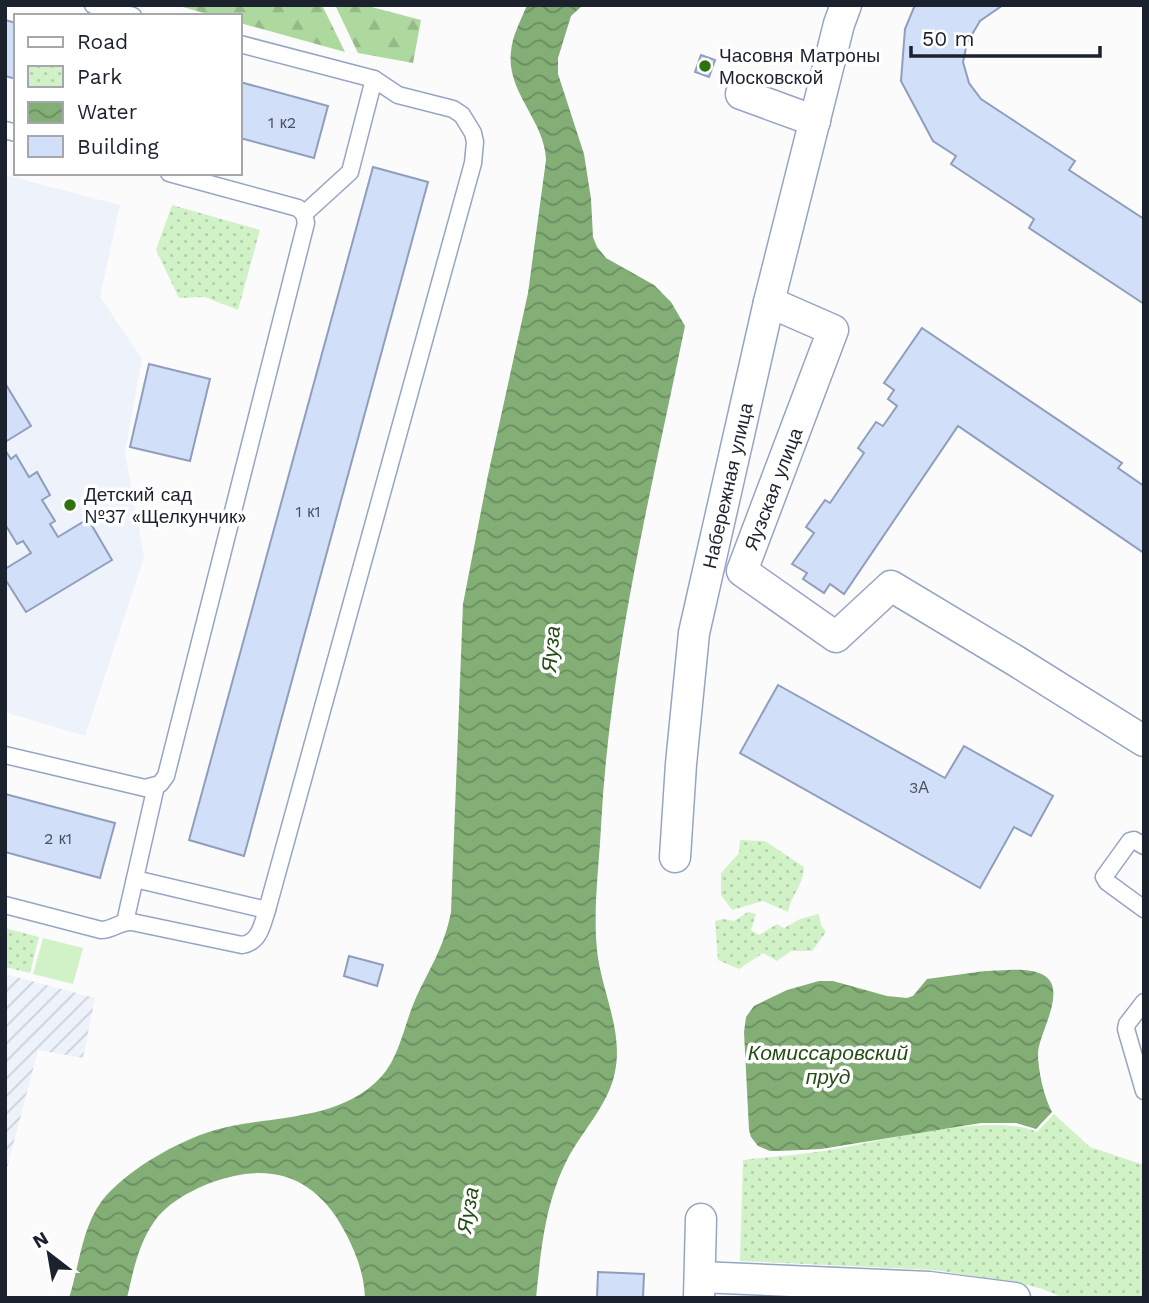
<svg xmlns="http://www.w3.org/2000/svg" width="1149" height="1303" font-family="'Work Sans',sans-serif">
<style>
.built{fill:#eef2fa}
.industrial{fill:url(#industrial-furrows)}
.green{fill:#d1f2c6}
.forest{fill:url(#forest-firs)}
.park{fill:url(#park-dots)}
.water{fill:url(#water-waves)}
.building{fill:#d2dff8;stroke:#8f9ebc;stroke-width:2}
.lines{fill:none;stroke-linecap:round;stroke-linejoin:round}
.service-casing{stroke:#96a5c3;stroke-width:19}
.minor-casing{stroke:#96a5c3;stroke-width:33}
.service{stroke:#fff;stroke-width:16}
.minor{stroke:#fff;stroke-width:30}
.poi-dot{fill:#2e710d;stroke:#fff;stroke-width:2.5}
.labels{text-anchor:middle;stroke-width:7;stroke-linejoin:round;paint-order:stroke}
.number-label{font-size:16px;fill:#4a5160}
.poi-label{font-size:19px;fill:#1c222d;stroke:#fff;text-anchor:start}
.street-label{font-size:19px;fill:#1c222d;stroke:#fff}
.water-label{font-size:21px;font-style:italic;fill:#244d14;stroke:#fff}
</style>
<defs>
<pattern id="industrial-furrows" width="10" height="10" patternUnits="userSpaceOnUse" patternTransform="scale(1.75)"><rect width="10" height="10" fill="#eef2fa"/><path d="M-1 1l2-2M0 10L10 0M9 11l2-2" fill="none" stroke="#cccfd7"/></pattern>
<pattern id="forest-firs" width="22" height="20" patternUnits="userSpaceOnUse" patternTransform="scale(1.75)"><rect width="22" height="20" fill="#add99f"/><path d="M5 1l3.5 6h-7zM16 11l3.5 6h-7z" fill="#94ba89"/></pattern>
<pattern id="park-dots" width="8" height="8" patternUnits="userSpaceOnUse" patternTransform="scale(1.75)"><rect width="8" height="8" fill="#d1f2c6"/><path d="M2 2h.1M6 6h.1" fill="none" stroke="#b3cfaa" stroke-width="1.8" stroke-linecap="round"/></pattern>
<pattern id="water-waves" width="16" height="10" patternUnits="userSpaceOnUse" patternTransform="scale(1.75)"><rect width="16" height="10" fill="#83ae76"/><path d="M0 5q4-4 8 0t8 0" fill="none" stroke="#6a8d61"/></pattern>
</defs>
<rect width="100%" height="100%" fill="#fbfbfb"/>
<polygon class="built" points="5,175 120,205 100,297 142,359 125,452 144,557 85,736 5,712"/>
<polygon class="industrial" points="5,974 95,998 83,1058 38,1050 5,1176"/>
<polygon class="green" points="43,938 83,948 73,984 33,974"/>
<g class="forest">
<polygon points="176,5 322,5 345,52 240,23 240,16 214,16"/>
<polygon points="335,5 364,5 421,20 413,63 358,53"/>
</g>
<g class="park">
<polygon points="172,205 260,230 238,310 205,297 179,298 156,250"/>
<path d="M740,840l25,1 39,26c-1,20 -12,26 -16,45l-25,-11 -31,9 -11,-15v-22l18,-20z"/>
<polygon points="748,912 756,914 751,930 759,935 777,924 784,928 800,919 819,914 821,925 826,932 812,951 791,951 777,961 763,953 739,969 718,960 715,921 723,919 734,921"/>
<polygon points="5,928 39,937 30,973 5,967"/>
<path d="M1054,1114l36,33 54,18v133h-81l-20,-9 -25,-6 -83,-13 -195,-9 3,-101c27,-3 54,-5 81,-9 50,-8 169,-40 213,-19z"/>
</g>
<g class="water">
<path d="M527,5h56l-12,11 -13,42v16l26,80 7,45 2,38 4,10 9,11 48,27 17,17 14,24c-34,166 -75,331 -84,500 -2,43 -9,89 -3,132 6,38 25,75 17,114 -6,32 -33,59 -48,88 -22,43 -26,90 -31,138h-171c-1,-25 -9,-45 -20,-66 -30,-57 -76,-71 -135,-49 -20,8 -44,21 -56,39 -16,23 -21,50 -27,76h-58c10,-31 13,-70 32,-96 26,-34 89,-69 131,-76 51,-10 111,-8 149,-49 19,-21 23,-52 34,-77 15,-33 29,-52 36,-88l12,-308 25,-129 40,-182 18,-133c-1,-39 -40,-68 -35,-108 1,-16 10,-32 16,-47z"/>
<path d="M985,971c17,0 45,-5 60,5 22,15 -6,57 -7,77 0,18 6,44 14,59l-16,17 -20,-6h-35l-160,26 -42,2h-9l-12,-5 -7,-9 -2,-7 -5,-98 2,-15 8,-11 33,-16 32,-9h14l54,15 20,2 6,-2 14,-17z"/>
</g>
<g class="building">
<polygon points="915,5 1003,5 980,21 967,43 963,62 969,83 981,99 1075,161 1069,170 1144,219 1144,304 1029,228 1034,219 951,164 956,156 933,141 901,81 905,29"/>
<polygon points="5,20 16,23 16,79 5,76"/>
<polygon points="701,55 715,60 709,77 695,72"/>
<polygon points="240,82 328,106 314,158 240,138"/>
<polygon points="373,167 428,182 244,856 189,840"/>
<polygon points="922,328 1122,463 1118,468 1144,486 1144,553 958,426 844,594 830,584 824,593 803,579 807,573 792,564 814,533 806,527 825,500 830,503 864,453 858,448 876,422 883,426 897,406 888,399 894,390 884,383"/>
<polygon points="149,364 210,379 190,461 130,447"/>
<polygon points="5,383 31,426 5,442"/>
<polygon points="5,450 11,459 16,455 29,477 37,472 50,495 42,500 55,521 50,524 58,537 88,519 112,560 26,612 5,579 5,569 31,553 23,541 17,544 5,524"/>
<polygon points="778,685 945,778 964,746 1053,796 1031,836 1014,827 980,888 740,753"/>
<polygon points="5,794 115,823 100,878 5,852"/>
<polygon points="349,956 383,965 377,986 344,976"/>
<polygon points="598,1272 644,1274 643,1298 597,1298"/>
</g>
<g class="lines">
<defs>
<g id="service">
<polyline points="93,5 133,16"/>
<polyline points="5,130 16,133"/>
<polyline points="304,214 350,172 374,79"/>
<polyline points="5,755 145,788 160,784 166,776 306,223 304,214 298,208 169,173"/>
<polyline points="1144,846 1134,840 1130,841 1104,877 1107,882 1144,909"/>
<polyline points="135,879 267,910"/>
<path d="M5,905l96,25c12,0 19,-9 31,-8l110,23c18,-3 20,-20 25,-35l206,-747 2,-21 -2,-9 -11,-18 -9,-6 -55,-14 -24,-16 -134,-35"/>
<polyline points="125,922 156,786"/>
<polyline points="1144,1002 1127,1024 1126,1029 1144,1091"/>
</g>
<g id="minor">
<polyline points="741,94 815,121"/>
<polyline points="769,302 833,330 742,571 836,637 891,586 1016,661 1144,741"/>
<path id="s1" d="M675,857l6,-93 13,-131 75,-331 70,-278 7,-19"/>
<polyline points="700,1277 929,1287 1015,1298"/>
<polyline points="699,1298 701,1219"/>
</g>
</defs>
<use href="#service" class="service-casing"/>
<use href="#minor" class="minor-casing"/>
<use href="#service" class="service"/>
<use href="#minor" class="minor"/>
</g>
<g class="poi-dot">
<circle cx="705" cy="66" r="7"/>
<circle cx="70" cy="505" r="7"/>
</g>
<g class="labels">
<g class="number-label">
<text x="282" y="128">1 к2</text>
<text x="308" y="517">1 к1</text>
<text x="919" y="793">3А</text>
<text x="58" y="844">2 к1</text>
</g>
<g class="poi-label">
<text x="719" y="62">Часовня Матроны<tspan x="719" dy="22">Московской</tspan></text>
<text x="84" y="501">Детский сад<tspan x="84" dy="22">№37 «Щелкунчик»</tspan></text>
</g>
<g class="street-label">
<text dy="7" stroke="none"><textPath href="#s1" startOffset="376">Набережная улица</textPath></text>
<text transform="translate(773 489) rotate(-69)" y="7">Яузская улица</text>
</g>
<g class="water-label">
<text transform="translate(551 649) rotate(-85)" y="7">Яуза</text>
<text x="828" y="1060">Комиссаровский<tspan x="828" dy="24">пруд</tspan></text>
<text transform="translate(468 1210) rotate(-80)" y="7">Яуза</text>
</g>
</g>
<rect width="1149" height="1303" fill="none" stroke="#1c222d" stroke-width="14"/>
<rect x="14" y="14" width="228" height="161" fill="#ffffff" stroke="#a4a7ab" stroke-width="2"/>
<rect x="28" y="37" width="35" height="10" fill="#ffffff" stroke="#a4a7ab" stroke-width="2"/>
<text x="77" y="49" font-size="21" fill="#1c222d">Road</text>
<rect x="28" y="66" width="35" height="21" fill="url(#park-dots)" stroke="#a4a7ab" stroke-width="2"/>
<text x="77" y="84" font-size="21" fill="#1c222d">Park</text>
<rect x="28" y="102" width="35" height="21" fill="url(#water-waves)" stroke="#a4a7ab" stroke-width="2"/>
<text x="77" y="119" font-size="21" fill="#1c222d">Water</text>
<rect x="28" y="136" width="35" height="21" fill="#d2dff8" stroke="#a4a7ab" stroke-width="2"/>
<text x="77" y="154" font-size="21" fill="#1c222d">Building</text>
<g transform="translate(49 1254) rotate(329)" stroke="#ffffff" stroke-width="5" paint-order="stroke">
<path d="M0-5L12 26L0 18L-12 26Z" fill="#1c222d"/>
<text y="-10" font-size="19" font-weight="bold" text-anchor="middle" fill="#1c222d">N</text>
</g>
<path d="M911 46v10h189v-10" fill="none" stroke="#1c222d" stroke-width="3.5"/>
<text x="922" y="46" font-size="21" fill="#1c222d" stroke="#ffffff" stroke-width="5" paint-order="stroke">50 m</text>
</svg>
